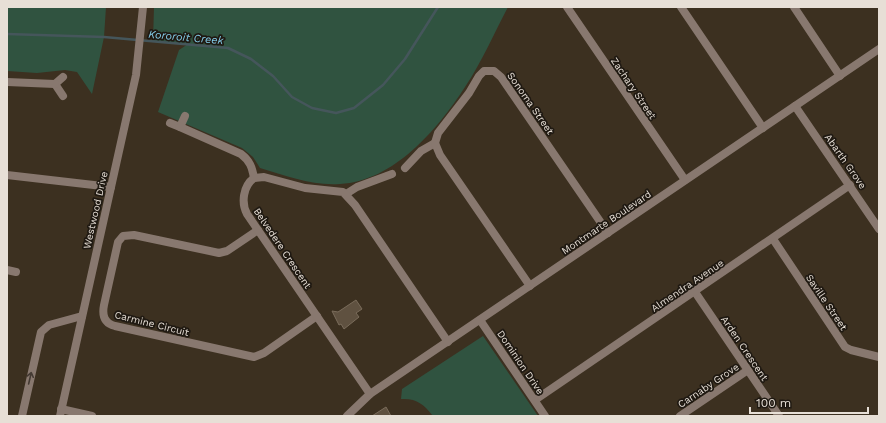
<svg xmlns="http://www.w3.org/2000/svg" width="886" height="423" font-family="'Work Sans',sans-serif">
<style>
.green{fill:#305340}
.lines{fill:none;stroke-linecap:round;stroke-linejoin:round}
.stream{stroke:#45565b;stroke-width:2.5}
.building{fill:#5f5140;stroke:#7a6c5b}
.minor{stroke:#88786f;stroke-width:8}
.tertiary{stroke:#88786f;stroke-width:8}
.oneway{stroke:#443a33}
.labels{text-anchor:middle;stroke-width:3.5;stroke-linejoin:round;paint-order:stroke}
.street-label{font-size:10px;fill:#e7dfd6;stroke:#1f1912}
.water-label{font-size:11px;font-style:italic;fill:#85ceeb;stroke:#1f1912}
</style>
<rect width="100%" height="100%" fill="#3c3020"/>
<g class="green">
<polygon points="7,7 106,7 104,37 92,94 77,72 65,70 37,73 7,71"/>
<path d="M154,7h354c-14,26 -26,55 -43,80 -28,43 -71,94 -125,97 -27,2 -54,-8 -80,-16l-7,-11 -11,-9 -84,-36 21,-62 9,-6 -35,-3z"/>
<path d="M483,336l55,80h-105c-9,-12 -17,-18 -32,-17l1,-10z"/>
</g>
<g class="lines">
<polyline class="stream" points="7,34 104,37 228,48 251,59 273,76 292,97 312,108 336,113 354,108 383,85 405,59 438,7"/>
</g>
<g class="building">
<polygon points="356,300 362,309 356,313 359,317 344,329 341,324 339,325 332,311 338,312"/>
<polygon points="386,407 391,416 372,416"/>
</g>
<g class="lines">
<g class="minor">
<polyline points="567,7 685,180"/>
<polyline points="681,7 763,128"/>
<polyline points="794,7 840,76"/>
<polyline points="63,77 55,84 63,96"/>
<polyline points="7,82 55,84"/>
<polyline points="795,106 879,229"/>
<polyline points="170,123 180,127 185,116"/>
<path d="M180,127l61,27c9,7 11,13 13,24"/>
<polyline points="405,168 421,151 435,143"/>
<polyline points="7,175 111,187"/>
<polyline points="346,194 357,187 392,174"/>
<path d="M258,230l-31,21 -8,2 -85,-18 -11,1 -5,6 -14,63c-2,10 0,18 11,21l139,31 10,-4 53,-37"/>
<polyline points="773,239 845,347 851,350 879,357"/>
<polyline points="7,270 16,272"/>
<polyline points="530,286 440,155 435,143 438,133 469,93 479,76 484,71 494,71 501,77 608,233"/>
<polyline points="695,292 779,416"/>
<path d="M370,394l-123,-180c-6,-11 -4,-28 7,-36l10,-1 41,11 38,4 12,13 93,137"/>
<polyline points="535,400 850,185"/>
<polyline points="22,416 41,332 49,325 82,316"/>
<polyline points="680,416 748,370"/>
</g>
<g class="tertiary">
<polyline points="480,320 545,416"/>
<polyline points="61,409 92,416"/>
<polyline points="60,416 136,75 143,7"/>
<polyline points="347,416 370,394 879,49"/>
</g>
</g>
<defs><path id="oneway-shaft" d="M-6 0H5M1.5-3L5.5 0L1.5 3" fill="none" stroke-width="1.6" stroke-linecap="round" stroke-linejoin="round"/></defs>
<use class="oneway" href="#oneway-shaft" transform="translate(30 378) rotate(-77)"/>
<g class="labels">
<g class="street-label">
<text transform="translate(634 88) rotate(56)" y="4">Zachary Street</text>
<text transform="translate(531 103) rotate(55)" y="4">Sonoma Street</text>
<text transform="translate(846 161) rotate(55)" y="4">Abarth Grove</text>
<text transform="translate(95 210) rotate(-77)" y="4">Westwood Drive</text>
<text transform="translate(606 222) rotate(-34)" y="4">Montmarte Boulevard</text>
<text transform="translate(283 248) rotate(56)" y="4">Belvedere Crescent</text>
<text transform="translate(687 285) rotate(-34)" y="4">Almendra Avenue</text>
<text transform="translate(827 302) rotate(56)" y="4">Saville Street</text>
<text transform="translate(152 323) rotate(14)" y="4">Carmine Circuit</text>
<text transform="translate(745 348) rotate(56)" y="4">Arden Crescent</text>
<text transform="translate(521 362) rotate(56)" y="4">Dominion Drive</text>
<text transform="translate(708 385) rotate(-34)" y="4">Carnaby Grove</text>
</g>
<g class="water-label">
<text transform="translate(186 37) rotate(5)" y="4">Kororoit Creek</text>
</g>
</g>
<rect width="886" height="423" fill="none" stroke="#e7dfd6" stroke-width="16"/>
<path d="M750 407v6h118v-6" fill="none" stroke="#e7dfd6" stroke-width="2"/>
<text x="756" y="407" font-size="12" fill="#e7dfd6" stroke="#1f1912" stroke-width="3" paint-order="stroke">100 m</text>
</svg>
